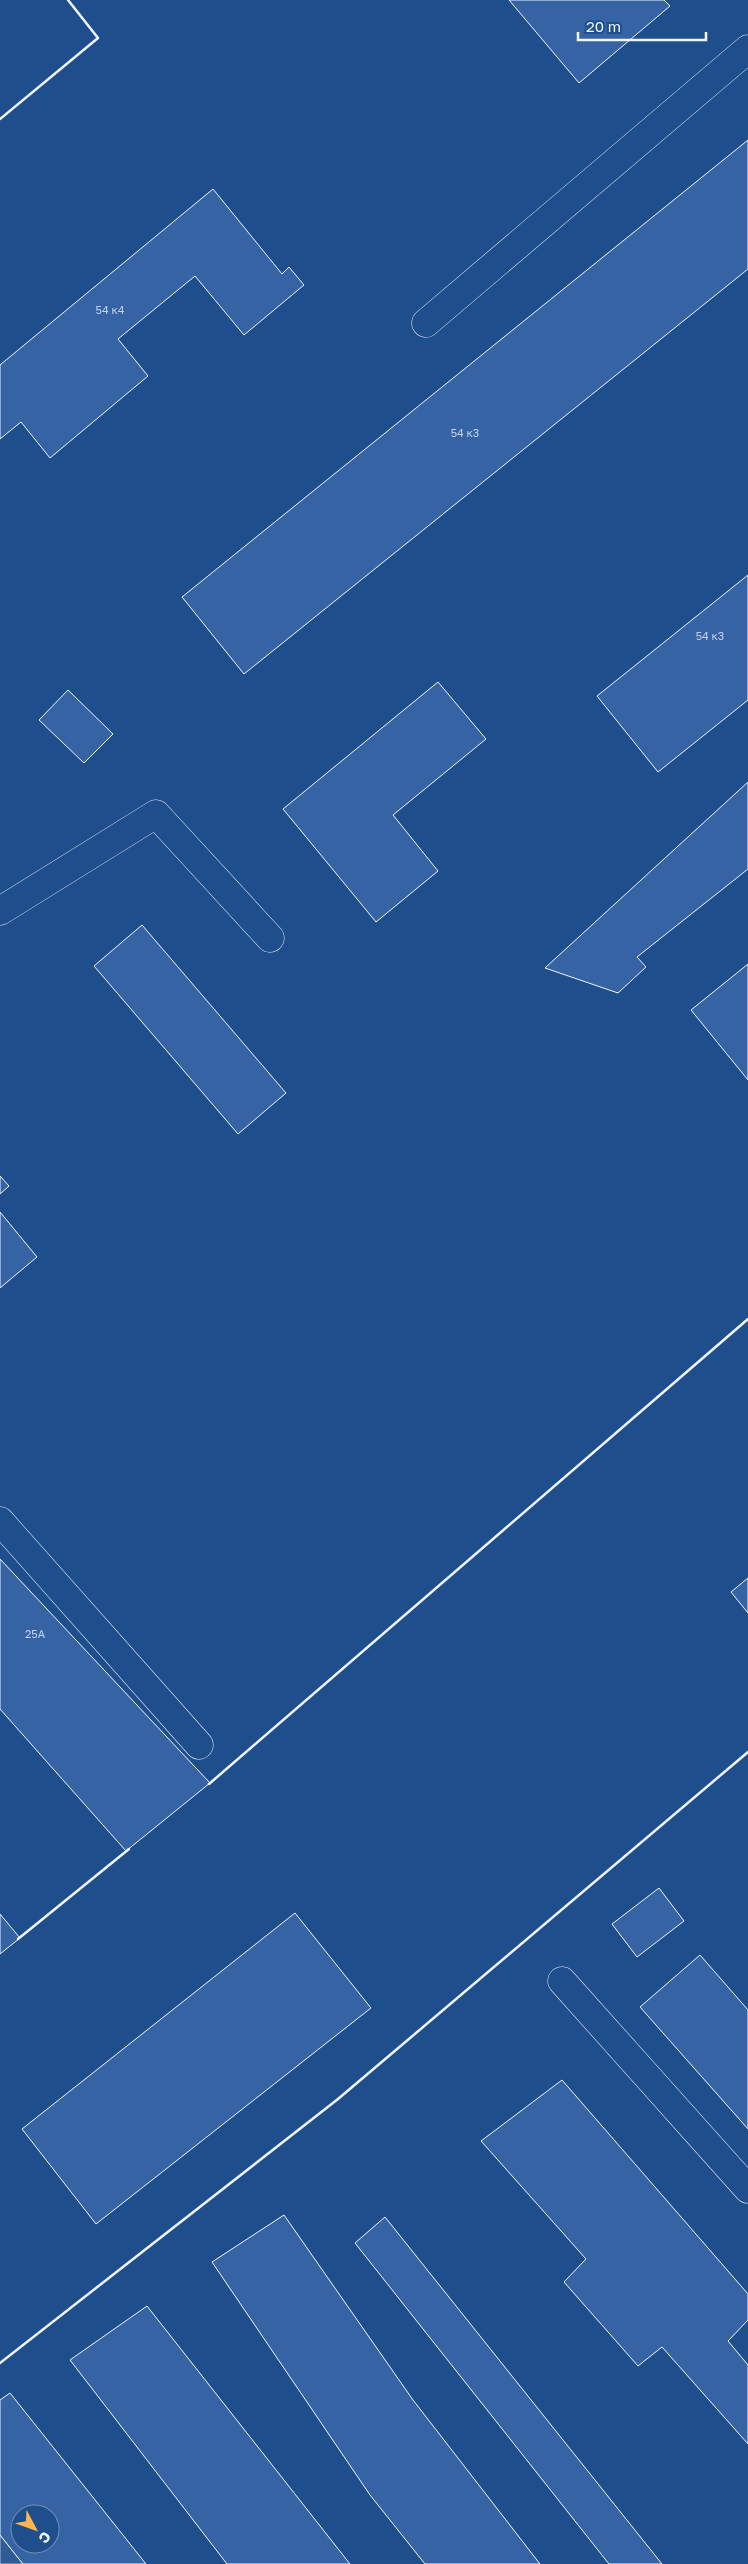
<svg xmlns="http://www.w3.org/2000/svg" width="748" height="2564" font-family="'Golos Text',sans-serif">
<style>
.built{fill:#305b95;stroke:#a8bbd7}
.building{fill:#3563a3;stroke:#f2f6ff;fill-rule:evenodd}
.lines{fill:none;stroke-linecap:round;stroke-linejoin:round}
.minor-casing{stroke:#f2f6ff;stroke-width:29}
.minor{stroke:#1f4e8c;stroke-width:28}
.wall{stroke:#f2f6ff;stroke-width:2.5}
.labels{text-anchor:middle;stroke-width:4;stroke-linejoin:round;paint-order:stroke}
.number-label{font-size:11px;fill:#c3d1e8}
</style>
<rect width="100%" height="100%" fill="#1f4e8c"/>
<polygon class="built" points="0,2535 23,2564 0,2564"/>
<g class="building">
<polygon points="509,0 664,0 670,6 579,83"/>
<polygon points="748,140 748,269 244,674 182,597"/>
<polygon points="213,189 282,274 289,267 304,285 244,335 195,276 118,339 148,376 50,458 21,422 0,439 0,365"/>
<polygon points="748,575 748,700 658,772 597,696"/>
<polygon points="438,682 486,739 393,815 438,871 376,922 283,809"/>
<polygon points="68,690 113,734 84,763 39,720"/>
<polygon points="748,782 748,869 637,957 646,967 618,993 545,968"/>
<polygon points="142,925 286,1093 238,1134 94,966"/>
<polygon points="748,964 748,1080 691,1010"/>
<polygon points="0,1176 9,1186 0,1194"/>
<polygon points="0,1212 37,1257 0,1288"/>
<polygon points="0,1559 210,1783 126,1851 0,1709"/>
<polygon points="748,1578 748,1613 731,1592"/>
<polygon points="659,1888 684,1921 637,1957 612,1924"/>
<polygon points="295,1913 371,2008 96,2224 22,2129"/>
<polygon points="0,1914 20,1938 0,1954"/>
<polygon points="700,1955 748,2010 748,2129 640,2007"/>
<polygon points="562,2080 748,2294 748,2320 728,2341 748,2365 748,2444 662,2347 638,2366 564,2282 586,2259 481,2141"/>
<polygon points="284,2215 413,2400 540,2564 425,2564 370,2495 212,2262"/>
<polygon points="385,2217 662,2564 609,2564 355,2243"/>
<polygon points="147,2306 350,2564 227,2564 70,2360"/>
<path d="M10,2393l136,171h-123l-23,-29v-135zM20,2514h30v30h-30z"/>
</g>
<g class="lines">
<defs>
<g id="minor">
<polyline points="426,323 748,49"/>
<polyline points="0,911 156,814 270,938"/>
<polyline points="0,1521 199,1745"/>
<polyline points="562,1981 748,2189"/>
</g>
</defs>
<use href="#minor" class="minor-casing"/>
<use href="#minor" class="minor"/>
<g class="wall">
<polyline points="0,119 98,38 68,0"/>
<polyline points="209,1784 748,1319"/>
<polyline points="18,1939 129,1849"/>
<polyline points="0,2363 338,2099 748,1752"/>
</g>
</g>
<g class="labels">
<g class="number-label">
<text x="110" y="314">54 к4</text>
<text x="465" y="437">54 к3</text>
<text x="710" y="640">54 к3</text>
<text x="35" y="1638">25А</text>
</g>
</g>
<g transform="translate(35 2529) rotate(131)"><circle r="24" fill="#1f4e8c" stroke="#7391ba"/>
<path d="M0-4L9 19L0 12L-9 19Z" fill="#ffb74d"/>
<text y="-8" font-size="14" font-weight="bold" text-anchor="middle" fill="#f2f6ff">С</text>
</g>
<path d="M578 32v8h128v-8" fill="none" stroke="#f2f6ff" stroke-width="2.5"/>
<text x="586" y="32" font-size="15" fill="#f2f6ff" stroke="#1f4e8c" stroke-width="4" paint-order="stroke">20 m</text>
</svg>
